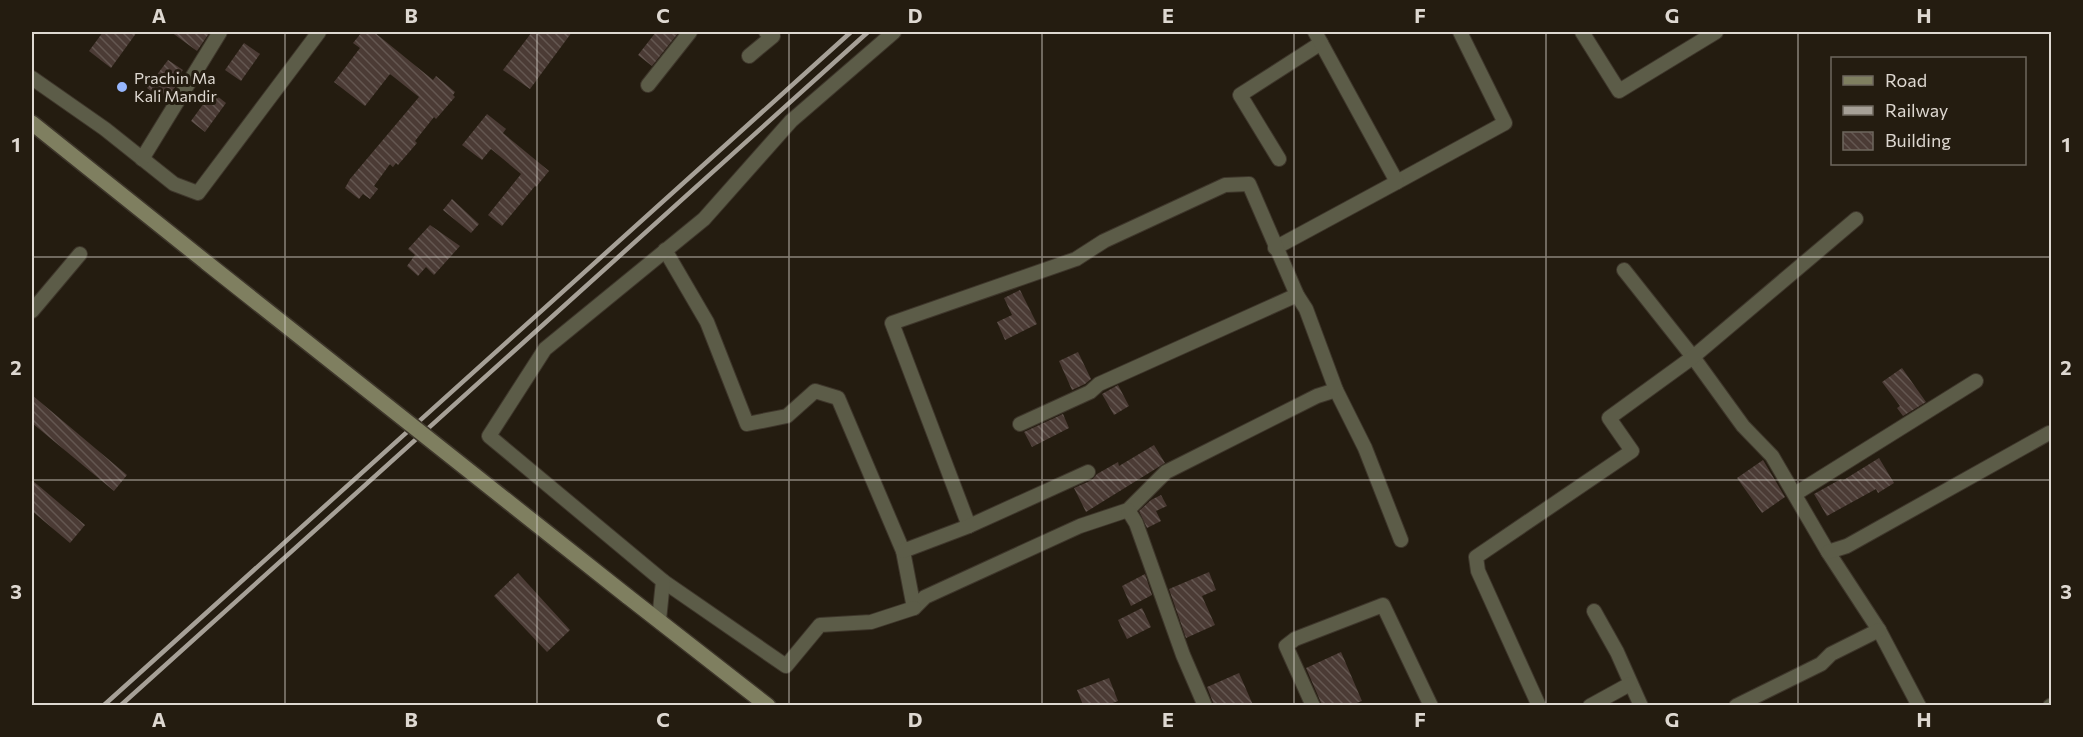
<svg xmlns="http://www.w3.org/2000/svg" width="2083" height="737" font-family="Commissioner,sans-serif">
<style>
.building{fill:url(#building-back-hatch)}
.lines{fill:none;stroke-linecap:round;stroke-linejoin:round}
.street-casing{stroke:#3e362b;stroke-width:16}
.secondary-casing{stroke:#3e362b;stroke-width:18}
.street{stroke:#5c5c48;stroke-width:14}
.secondary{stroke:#7f7f60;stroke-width:15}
.rail{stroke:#a6a097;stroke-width:4.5}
.secondary-bridge-casing{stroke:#3e362b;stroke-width:18;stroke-linecap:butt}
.secondary-bridge{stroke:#7f7f60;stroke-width:15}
.grid{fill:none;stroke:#ded8d1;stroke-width:1.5;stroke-opacity:0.55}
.poi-dot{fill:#96b6fd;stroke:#241c10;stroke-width:2}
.labels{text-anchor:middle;stroke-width:6;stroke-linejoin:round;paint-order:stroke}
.poi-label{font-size:16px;fill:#ded8d1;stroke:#241c10;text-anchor:start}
.neatline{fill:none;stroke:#ded8d1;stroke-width:2}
.grid-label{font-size:20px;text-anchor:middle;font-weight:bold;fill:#ded8d1}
</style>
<defs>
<pattern id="building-back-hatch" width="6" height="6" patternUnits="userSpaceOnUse" patternTransform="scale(1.5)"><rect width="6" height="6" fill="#4b3b35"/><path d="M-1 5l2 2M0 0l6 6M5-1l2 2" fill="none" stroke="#645751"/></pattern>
</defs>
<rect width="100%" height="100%" fill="#241c10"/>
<g class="building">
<polygon points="103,32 137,32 111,68 89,51"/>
<polygon points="171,32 210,32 197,51"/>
<polygon points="362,32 374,32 433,80 436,76 455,92 453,95 455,97 436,119 434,117 415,141 417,143 398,165 396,163 393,167 390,164 374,186 378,189 370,199 363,194 359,199 345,188 350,179 419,97 390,74 365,106 334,82 360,48 353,43"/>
<polygon points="532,32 572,32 530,89 503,70"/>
<polygon points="656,32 679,32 652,66 638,55"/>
<polygon points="244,43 260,54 241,81 225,70"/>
<polygon points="168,60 183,70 181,73 183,74 168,99 165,97 163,100 147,88"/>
<polygon points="212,92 226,103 205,132 191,121"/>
<polygon points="487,114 506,129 503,133 549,171 536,187 535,186 502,226 488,215 521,174 491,149 482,160 462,145"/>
<polygon points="452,199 479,224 471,233 443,210"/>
<polygon points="430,225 460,246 434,275 426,267 418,276 407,266 415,255 408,249"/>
<polygon points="1020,290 1037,324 1005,340 997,322 1012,315 1004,298"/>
<polygon points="1078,352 1091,379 1085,384 1072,390 1059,361"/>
<polygon points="1902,368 1926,402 1903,416 1897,408 1900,406 1882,382"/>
<polygon points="1118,385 1129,406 1114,415 1102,394"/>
<polygon points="32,395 127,475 114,491 32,423"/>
<polygon points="1063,414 1069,428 1032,447 1024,432"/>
<polygon points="1154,445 1165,463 1086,512 1074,488 1092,480 1097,474 1118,462 1119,466"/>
<polygon points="1879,458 1894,483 1878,493 1876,489 1827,516 1814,494 1841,479 1842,481"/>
<polygon points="1763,460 1785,497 1762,513 1737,478"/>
<polygon points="32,480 85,525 70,543 32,511"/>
<polygon points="1161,495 1167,506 1156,511 1161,521 1147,528 1139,511 1151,500"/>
<polygon points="1209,572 1216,590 1202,596 1215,625 1186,638 1169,589"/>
<polygon points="518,573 570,630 547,652 494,596"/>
<polygon points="1145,574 1152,595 1131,606 1122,586"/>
<polygon points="1142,608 1151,627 1127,639 1118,620"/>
<polygon points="1341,652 1362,701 1351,705 1322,705 1306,668"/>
<polygon points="1239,673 1253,705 1214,705 1207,687"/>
<polygon points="1109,678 1118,701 1107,705 1083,705 1077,690"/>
</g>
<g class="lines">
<defs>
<g id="street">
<polyline points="1582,32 1619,91 1716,32"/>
<polyline points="749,56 773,36 766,32"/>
<polyline points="32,78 105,129 174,184 198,193 319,32"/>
<polyline points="648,85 690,32"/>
<polyline points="142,159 220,32"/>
<polyline points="1279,159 1240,95 1321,43"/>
<polyline points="1397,182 1505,123 1460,32"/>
<polyline points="1275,248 1397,182 1315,32"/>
<polyline points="665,250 707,322 747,424 787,416 815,391 838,398 903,551 914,608 925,597 1080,526 1128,510 1166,472 1317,396 1336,390"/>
<polyline points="1624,270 1693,357 1743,426 1772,456 1828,552 1879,630 1919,706"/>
<polyline points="32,311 80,254"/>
<polyline points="1020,424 1090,392 1099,384 1297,295"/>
<polyline points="1795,494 1976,381"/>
<polyline points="1128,510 1136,523 1183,655 1205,706"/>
<polyline points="969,526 892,323 1076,259 1104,241 1225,185 1249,184 1297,295 1306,309 1336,390 1365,448 1401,540"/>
<polyline points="903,551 969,526 1088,472"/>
<polyline points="1828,552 1847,546 2049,433"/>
<polyline points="663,581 786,666 820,625 871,622 914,608"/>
<polyline points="1594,611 1617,652 1641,706"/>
<polyline points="659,620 663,581 489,436 545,349 704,219 791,121 894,32"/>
<polyline points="1313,706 1286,646 1295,639 1383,605 1431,706"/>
<polyline points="1539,706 1478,571 1476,557 1632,451 1609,418 1693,357 1856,219"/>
<polyline points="1590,706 1630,684"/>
<polyline points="1736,706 1821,664 1831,654 1879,630"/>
<polyline points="2050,706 2052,705"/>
</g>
<g id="secondary">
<polyline points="32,123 207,263"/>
<polyline points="627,596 768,706"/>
</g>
</defs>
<use href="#street" class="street-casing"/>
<use href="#secondary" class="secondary-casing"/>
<use href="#street" class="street"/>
<use href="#secondary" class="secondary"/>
<g class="rail">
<polyline points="103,706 851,32"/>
<polyline points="120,706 868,32"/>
</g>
<defs>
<polyline id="secondary-bridge" points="207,263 627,596"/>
</defs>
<use href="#secondary-bridge" class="secondary-bridge-casing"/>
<use href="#secondary-bridge" class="secondary-bridge"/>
</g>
<path class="grid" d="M285,32v674M537,32v674M789,32v674M1042,32v674M1294,32v674M1546,32v674M1798,32v674M32,257h2020M32,480h2020"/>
<circle class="poi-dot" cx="122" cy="87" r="6"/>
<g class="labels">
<g class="poi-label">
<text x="134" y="84">Prachin Ma<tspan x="134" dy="18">Kali Mandir</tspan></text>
</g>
</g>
<rect width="2083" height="737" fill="none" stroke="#241c10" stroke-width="66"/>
<rect x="1831" y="57" width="195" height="108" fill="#241c10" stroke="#6e675d" stroke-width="1.5"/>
<rect x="1843" y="76" width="30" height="9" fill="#7f7f60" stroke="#6e675d" stroke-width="1.5"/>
<text x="1885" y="87" font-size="18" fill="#ded8d1">Road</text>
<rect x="1843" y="106" width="30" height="9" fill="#a6a097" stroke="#6e675d" stroke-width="1.5"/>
<text x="1885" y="117" font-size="18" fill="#ded8d1">Railway</text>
<rect x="1843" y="132" width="30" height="18" fill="url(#building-back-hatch)" stroke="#6e675d" stroke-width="1.5"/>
<text x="1885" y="147" font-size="18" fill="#ded8d1">Building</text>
<rect x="33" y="33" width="2017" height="671" class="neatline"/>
<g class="grid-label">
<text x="159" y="23">A</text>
<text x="411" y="23">B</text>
<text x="663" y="23">C</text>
<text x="915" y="23">D</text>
<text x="1168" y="23">E</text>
<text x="1420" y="23">F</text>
<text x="1672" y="23">G</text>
<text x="1924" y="23">H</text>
<text x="16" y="152">1</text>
<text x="2066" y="152">1</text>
<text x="16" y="375">2</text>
<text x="2066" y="375">2</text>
<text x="16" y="599">3</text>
<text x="2066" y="599">3</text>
<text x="159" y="727">A</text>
<text x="411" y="727">B</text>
<text x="663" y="727">C</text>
<text x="915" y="727">D</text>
<text x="1168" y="727">E</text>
<text x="1420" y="727">F</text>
<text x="1672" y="727">G</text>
<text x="1924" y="727">H</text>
</g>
</svg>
